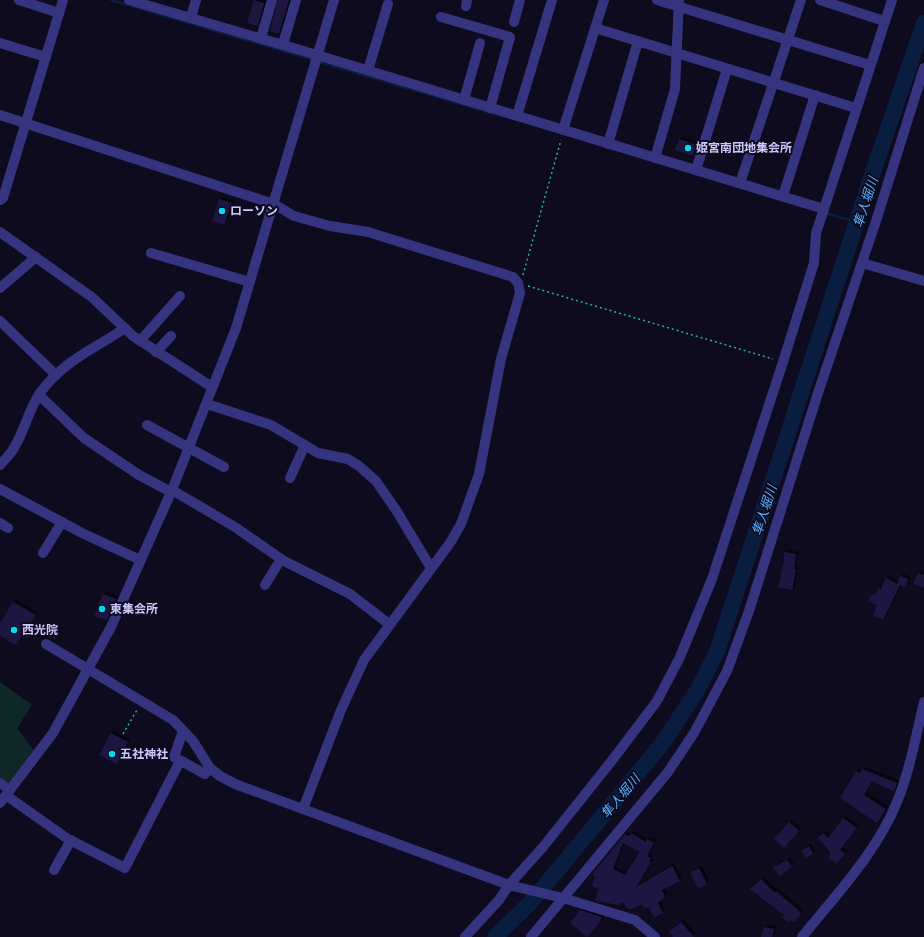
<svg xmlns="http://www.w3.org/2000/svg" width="924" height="937" font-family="Manrope,'Noto Sans JP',sans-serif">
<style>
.green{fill:#0e2827}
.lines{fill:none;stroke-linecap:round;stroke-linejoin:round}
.stream{stroke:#091d3f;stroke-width:2.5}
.river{stroke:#091d3f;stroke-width:16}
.building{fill:#1f163f;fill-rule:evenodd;filter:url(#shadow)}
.path{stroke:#28b3aa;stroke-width:1.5;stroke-dasharray:2 3;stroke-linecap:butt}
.minor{stroke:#37347f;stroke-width:10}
.poi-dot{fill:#00dbf3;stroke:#0e0b1e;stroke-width:1.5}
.labels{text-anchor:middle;stroke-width:4;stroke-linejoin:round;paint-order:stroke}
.poi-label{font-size:12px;font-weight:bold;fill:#cec8ff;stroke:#0e0b1e;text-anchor:start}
.water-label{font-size:13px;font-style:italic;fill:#56b1ff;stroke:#0e0b1e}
</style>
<defs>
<filter id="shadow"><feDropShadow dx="2.5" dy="-2.5" stdDeviation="0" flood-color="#0009"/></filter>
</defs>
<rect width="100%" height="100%" fill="#0e0b1e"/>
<polygon class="green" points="0,682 32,705 17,728 35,752 9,783 0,777"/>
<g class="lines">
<g class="stream">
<polyline points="111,0 314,60"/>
<polyline points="319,62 508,118"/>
<polyline points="825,213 857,222"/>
</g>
<polyline class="river" points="495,937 532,901 662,744 697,691 717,652 872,175 924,23"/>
</g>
<g class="building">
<polygon points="254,0 264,3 258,26 247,23"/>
<polygon points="278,0 289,0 279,34 270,31"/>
<polygon points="679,139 697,145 693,156 675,150"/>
<polygon points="219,199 232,203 224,225 212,221"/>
<polygon points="784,552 796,554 794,569 796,569 792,590 778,587 784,562"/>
<polygon points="918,573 924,575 924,588 913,583"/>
<polygon points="900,576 908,579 906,587 900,585 883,620 873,616 877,605 868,601 871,595 875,594 878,588 881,589 886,578 897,584"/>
<polygon points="103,594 116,599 107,620 94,616"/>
<polygon points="13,602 36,615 30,625 34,627 28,639 22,636 16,645 0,636 0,623"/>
<polygon points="111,733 128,742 117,764 99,755"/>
<polygon points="862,769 897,783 894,792 872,781 864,795 886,809 877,823 840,798 856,771 860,773"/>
<polygon points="843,818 857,828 840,850 845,853 837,864 828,858 831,853 818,838 824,833 828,838"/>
<polygon points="789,822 799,831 784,848 774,839"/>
<path d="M631,833l15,9 1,-3 7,4 -7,13 4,2 -2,3 2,1 -15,25 36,-21 8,15 -18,9 3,7 -7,6 5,10 -9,4 -5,-9h-5l-2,-4 -10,5h-4l-5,-7 -4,3 -24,-4 4,-12 -7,-3 3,-10 -3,-1 2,-3 31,-38 4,2zM623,843l17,9 -15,23 -12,-6z"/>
<polygon points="809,846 813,854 806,858 801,851"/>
<polygon points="787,860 792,866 780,876 773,868"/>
<polygon points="699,868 707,884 698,889 690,873"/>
<polygon points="761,879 774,892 776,891 798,910 801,914 794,922 791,920 789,922 782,917 784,915 750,889"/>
<polygon points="580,910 602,917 600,922 587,937 570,923"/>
<polygon points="681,922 694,937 673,937 669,932"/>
<polygon points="764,927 774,929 772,937 761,937"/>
</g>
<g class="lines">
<g class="path">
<polyline points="523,275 561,140"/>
<polyline points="528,286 773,359"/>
<polyline points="123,734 137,710"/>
</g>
<g class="minor">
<polyline points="19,0 59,13"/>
<polyline points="129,0 317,55 824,209 892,0"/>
<polyline points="657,0 870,65"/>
<polyline points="820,0 884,21"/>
<polyline points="466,6 467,0"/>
<polyline points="191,17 196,0"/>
<polyline points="441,17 510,37 490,108"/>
<polyline points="514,22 520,0"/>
<polyline points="595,28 856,108"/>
<polyline points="261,38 272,0"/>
<polyline points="0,43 46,57"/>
<polyline points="283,44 296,0"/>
<polyline points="368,70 388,4"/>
<polyline points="464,100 480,43"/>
<polyline points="0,115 274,204 294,216 330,226 368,232 513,277 518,283 520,293 501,359 479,474 461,524 450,543 364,660 341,710 303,809"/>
<polyline points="517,116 552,0"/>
<polyline points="563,130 604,0"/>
<polyline points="608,144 638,41"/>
<polyline points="655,158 675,89 679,0"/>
<polyline points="696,170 727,69"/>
<polyline points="740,183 801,0"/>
<polyline points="783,196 815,95"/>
<polyline points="0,200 3,198 63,0"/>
<polyline points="0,232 93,298 133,336 212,387"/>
<polyline points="151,253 250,282"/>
<polyline points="862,263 924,281"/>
<polyline points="0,288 36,257"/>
<polyline points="0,321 56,375"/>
<polyline points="140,341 180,296"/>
<polyline points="156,352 171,336"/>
<polyline points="39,395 84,438 139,475 171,492"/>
<polyline points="207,404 271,425 318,453 348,459 359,466 376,481 396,510 431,568"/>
<polyline points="147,425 224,467"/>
<path d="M0,465c5,-6 12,-12 15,-19 10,-17 14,-37 25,-53 24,-33 53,-43 85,-65"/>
<polyline points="290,478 305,445"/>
<polyline points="0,489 82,533 140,560"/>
<polyline points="172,490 235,527 284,561 350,594 389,624"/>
<polyline points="0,523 8,528"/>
<polyline points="43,553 62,522"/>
<polyline points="265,585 281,559"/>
<polyline points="46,644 173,720 193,741 210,768 220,776 235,784 509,885 563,898 635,920 655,937"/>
<polyline points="183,731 174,757 205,774 210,768"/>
<polyline points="0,783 10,790"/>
<polyline points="7,796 68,839 125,868 180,761"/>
<polyline points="0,803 53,733 88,669 111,627 172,490 236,328 334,0"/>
<polyline points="54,870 71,840"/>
<polyline points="465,937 499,900 509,885 543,847 610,763 657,701 680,657 712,579 783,362 814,263 816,233 824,209"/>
<polyline points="531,937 668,772 694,733 727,671 749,611 818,393 877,218 924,68"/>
<path d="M802,937c33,-41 75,-85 95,-135 13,-32 19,-67 27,-100"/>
</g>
</g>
<g class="poi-dot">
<circle cx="688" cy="148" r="4"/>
<circle cx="222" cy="211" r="4"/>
<circle cx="102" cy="609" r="4"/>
<circle cx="14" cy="630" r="4"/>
<circle cx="112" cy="754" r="4"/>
</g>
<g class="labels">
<g class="poi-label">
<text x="696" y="152">姫宮南団地集会所</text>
<text x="230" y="215">ローソン</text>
<text x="110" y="613">東集会所</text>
<text x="22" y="634">西光院</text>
<text x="120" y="758">五社神社</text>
</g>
<g class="water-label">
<text transform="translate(865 202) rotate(-72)" y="5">隼人堀川</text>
<text transform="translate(764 510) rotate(-72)" y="5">隼人堀川</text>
<text transform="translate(620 796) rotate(-50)" y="5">隼人堀川</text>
</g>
</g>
</svg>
